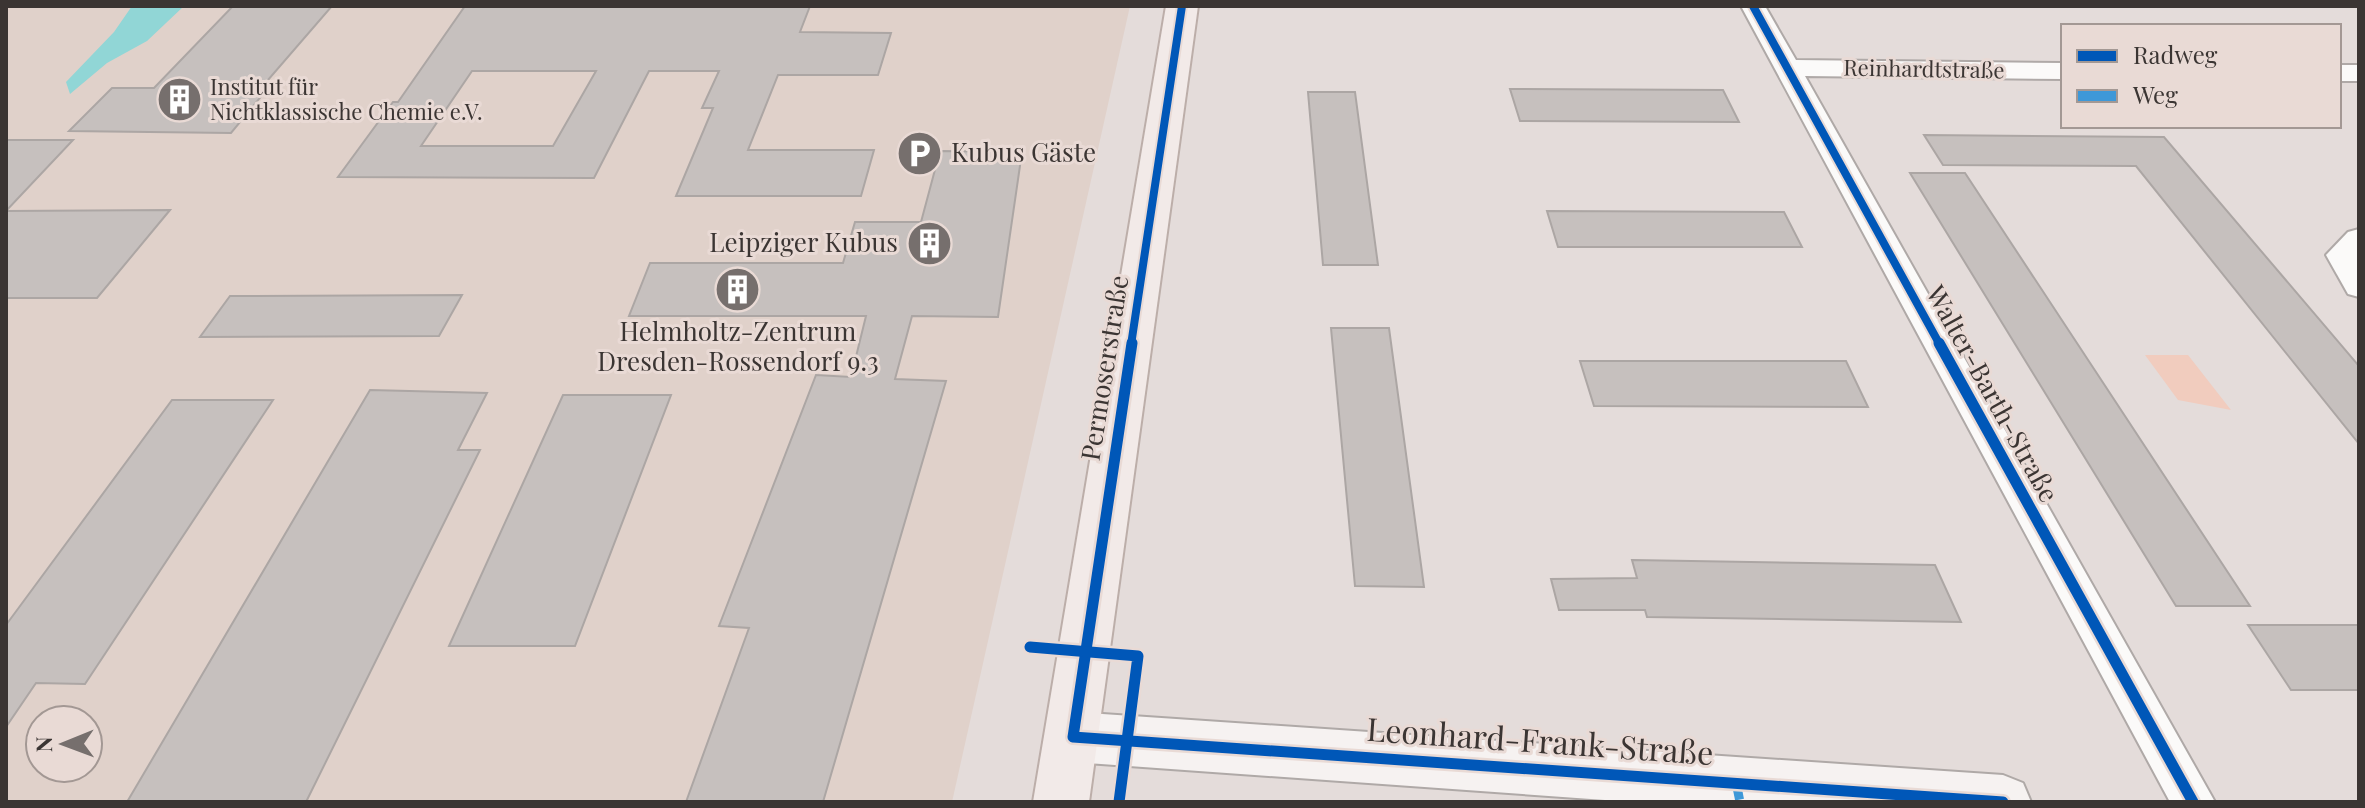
<svg xmlns="http://www.w3.org/2000/svg" width="2365" height="808" font-family="'Playfair Display',serif">
<style>
.built{fill:#e0d1ca;fill-rule:evenodd}
.green{fill:#f1ccbe}
.water{fill:#91d6d6}
.building{fill:#c6c0be;stroke:#aca6a4;stroke-width:2;fill-rule:evenodd}
.lines{fill:none;stroke-linecap:round;stroke-linejoin:round}
.street-casing{stroke:#afa9a7;stroke-width:4}
.secondary-casing{stroke:#afa9a7;stroke-width:4}
.primary-casing{stroke:#bcaea9;stroke-width:4}
.street{fill:#fbfaf9;fill-rule:evenodd}
.secondary{fill:#f6f2f1;fill-rule:evenodd}
.primary{fill:#f2eae8;fill-rule:evenodd}
.quiet{stroke:#3e98d8;stroke-width:9;stroke-dasharray:18 9;stroke-linecap:butt}
.cycleway-far1-casing{stroke:#e9dad5;stroke-width:12}
.cycleway-casing{stroke:#e9dad5;stroke-width:16}
.cycleway-far1{stroke:#0057b8;stroke-width:8}
.cycleway{stroke:#0057b8;stroke-width:11}
.labels{text-anchor:middle;stroke-width:6;stroke-linejoin:round;paint-order:stroke}
.far-street-label{font-size:22px;fill:#3b3533;stroke:#e9dad5}
.far-poi-label{font-size:22px;fill:#3b3533;stroke:#e9dad5;text-anchor:start}
.poi-label{font-size:26px;fill:#3b3533;stroke:#e9dad5;text-anchor:start}
.street-label{font-size:26px;fill:#3b3533;stroke:#e9dad5}
.near-street-label{font-size:32px;fill:#3b3533;stroke:#e9dad5}
</style>
<rect width="100%" height="100%" fill="#e4dcda"/>
<path class="built" d="M6,6h1124l-178,796h-946zM40,720h48v48h-48z"/>
<polygon class="green" points="2145,355 2188,355 2231,410 2178,400"/>
<polygon class="water" points="132,6 184,6 147,41 107,63 70,94 66,82 114,32"/>
<g class="building">
<polygon points="233,6 332,6 261,88 268,88 231,133 69,131 112,88 154,88"/>
<path d="M465,6h345l-10,26 91,1 -13,42h-100l-30,75h126l-13,46h-185l37,-88h-11l17,-37h-70l-55,107 -256,-1 55,-75h5zM472,71h124l-43,75h-132z"/>
<polygon points="1510,89 1723,90 1739,122 1520,121"/>
<polygon points="1308,92 1355,92 1378,265 1323,265"/>
<polygon points="1924,135 2164,137 2359,366 2359,444 2136,166 1943,165"/>
<polygon points="6,140 73,140 6,211"/>
<polygon points="940,151 1022,152 998,317 912,316 895,379 946,381 823,802 686,802 749,628 719,626 816,375 851,377 866,316 629,316 650,263 843,263 855,222 921,222"/>
<polygon points="1910,173 1965,173 2250,606 2176,606"/>
<polygon points="170,210 97,298 6,298 6,211"/>
<polygon points="1547,211 1784,212 1802,247 1558,247"/>
<polygon points="462,295 439,336 200,337 230,296"/>
<polygon points="1331,328 1389,328 1424,587 1355,586"/>
<polygon points="1580,361 1846,361 1868,407 1594,406"/>
<polygon points="370,390 487,393 458,450 480,450 306,802 127,802"/>
<polygon points="563,395 671,395 575,646 449,646"/>
<polygon points="172,400 273,400 85,684 36,683 6,727 6,625"/>
<polygon points="1632,560 1935,565 1961,622 1647,617 1645,610 1559,610 1551,579 1637,578"/>
<polygon points="2248,625 2359,625 2359,690 2291,690"/>
</g>
<g class="lines">
<defs>
<g id="street">
<polygon points="1741,6 1765,6 1796,60 2063,63 2063,79 1805,76 2215,802 2170,802"/>
<rect x="2339" y="65" width="20" height="16"/>
<polygon points="2359,229 2359,297 2348,294 2326,255 2348,232"/>
</g>
<polygon id="secondary" points="1073,712 2003,775 2023,783 2031,802 1633,802 1073,762 1054,754 1046,737 1054,720"/>
<polygon id="primary" points="1166,6 1198,6 1089,802 1033,802"/>
</defs>
<use href="#street" class="street-casing"/>
<use href="#secondary" class="secondary-casing"/>
<use href="#primary" class="primary-casing"/>
<use href="#street" class="street"/>
<use href="#secondary" class="secondary"/>
<use href="#primary" class="primary"/>
<polyline class="quiet" points="1736,782 1740,802"/>
<defs>
<g id="cycleway-far1">
<polyline points="1753,6 1940,345"/>
<polyline points="1131,345 1182,6"/>
</g>
<g id="cycleway">
<polyline points="1132,343 1073,737 2003,802"/>
<polyline points="1939,343 2193,802"/>
<polyline points="1030,647 1138,656 1119,802"/>
</g>
</defs>
<use href="#cycleway-far1" class="cycleway-far1-casing"/>
<use href="#cycleway" class="cycleway-casing"/>
<use href="#cycleway-far1" class="cycleway-far1"/>
<use href="#cycleway" class="cycleway"/>
</g>
<defs>
<symbol id="building-disc" viewBox="-11 -11 22 22"><circle r="9.5" fill="#766f6d" stroke="#e9dad5"/><path d="M-4-6H4V6H1V3H-1V6H-4ZM-2.5-4.3h1.7v1.8h-1.7ZM.8-4.3h1.7v1.8H.8ZM-2.5-1h1.7V.8h-1.7ZM.8-1h1.7V.8H.8Z" fill="#fff"/></symbol>
<symbol id="parking-disc" viewBox="-11 -11 22 22"><circle r="9.5" fill="#766f6d" stroke="#e9dad5"/><path d="M-3.5-5.5H1a3.5 3.5 0 0 1 0 7H-1V5.5H-3.5ZM-1-3.4V-.6H.8a1.4 1.4 0 0 0 0-2.8Z" fill="#fff"/></symbol>
</defs>
<g fill-rule="evenodd">
<use href="#building-disc" x="154" y="74" width="51" height="51"/>
<use href="#parking-disc" x="894" y="128" width="51" height="51"/>
<use href="#building-disc" x="904" y="218" width="51" height="51"/>
<use href="#building-disc" x="712" y="264" width="51" height="51"/>
</g>
<g class="labels">
<g class="far-street-label">
<text transform="translate(1924 69) rotate(1)" y="8">Reinhardtstraße</text>
</g>
<g class="far-poi-label">
<text x="210" y="95">Institut für<tspan x="210" dy="25">Nichtklassische Chemie e.V.</tspan></text>
</g>
<g class="poi-label">
<text x="951" y="162">Kubus Gäste</text>
<text x="898" y="252" text-anchor="end">Leipziger Kubus</text>
<text x="738" y="341" text-anchor="middle">Helmholtz-Zentrum<tspan x="738" dy="30">Dresden-Rossendorf 9.3</tspan></text>
</g>
<g class="street-label">
<text transform="translate(1105 368) rotate(-81)" y="9">Permoserstraße</text>
<text transform="translate(1992 394) rotate(61)" y="9">Walter-Barth-Straße</text>
</g>
<g class="near-street-label">
<text transform="translate(1540 742) rotate(4)" y="11">Leonhard-Frank-Straße</text>
</g>
</g>
<rect width="2365" height="808" fill="none" stroke="#3b3533" stroke-width="16"/>
<rect x="2061" y="24" width="280" height="104" fill="#e9dad5" stroke="#a39894" stroke-width="2"/>
<rect x="2077" y="50" width="40" height="12" fill="#0057b8" stroke="#a39894" stroke-width="2"/>
<text x="2133" y="64" font-size="24" fill="#3b3533">Radweg</text>
<rect x="2077" y="90" width="40" height="12" fill="#3e98d8" stroke="#a39894" stroke-width="2"/>
<text x="2133" y="104" font-size="24" fill="#3b3533">Weg</text>
<g transform="translate(64 744) rotate(269)"><circle r="38" fill="#e9dad5" stroke="#a39894" stroke-width="2"/>
<path d="M0-6L14 30L0 20L-14 30Z" fill="#766f6d"/>
<text y="-12" font-size="22" font-weight="bold" text-anchor="middle" fill="#3b3533">N</text>
</g>
</svg>
